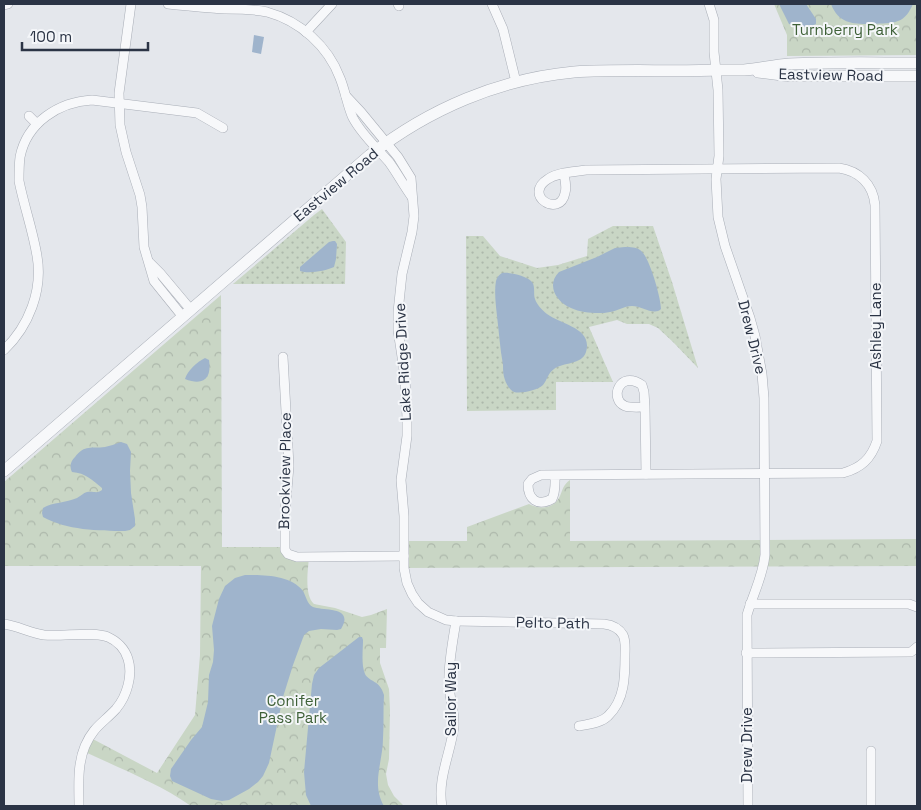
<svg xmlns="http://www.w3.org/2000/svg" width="921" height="810" font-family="'Space Grotesk',sans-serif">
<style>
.grass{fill:url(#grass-dots)}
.park{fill:url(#park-crowns)}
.water{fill:#9fb4cc}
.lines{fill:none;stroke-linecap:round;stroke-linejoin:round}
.minor-casing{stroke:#a9aeb7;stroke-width:10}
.tertiary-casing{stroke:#a9aeb7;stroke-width:12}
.minor{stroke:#f7f8fa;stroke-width:9}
.tertiary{stroke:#f7f8fa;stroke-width:11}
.labels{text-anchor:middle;stroke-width:4;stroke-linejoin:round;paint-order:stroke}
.park-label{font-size:15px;fill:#3f6138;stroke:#f4f6f9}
.street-label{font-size:15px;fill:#2b3445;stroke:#f4f6f9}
</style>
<defs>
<pattern id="grass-dots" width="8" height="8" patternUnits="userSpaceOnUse" patternTransform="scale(1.25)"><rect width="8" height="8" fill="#c9d6c5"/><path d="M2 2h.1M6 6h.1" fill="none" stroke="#adb8ab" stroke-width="1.8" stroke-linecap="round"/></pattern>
<pattern id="park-crowns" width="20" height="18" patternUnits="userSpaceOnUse" patternTransform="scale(1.25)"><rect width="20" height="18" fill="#c9d6c5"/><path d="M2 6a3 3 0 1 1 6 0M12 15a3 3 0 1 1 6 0" fill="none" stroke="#adb8ab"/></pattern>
</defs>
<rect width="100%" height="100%" fill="#e4e7ec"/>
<g class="grass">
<polygon points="322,209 346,242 345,284 233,284 314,215"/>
<polygon points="613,226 653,226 672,282 698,368 673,342 658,328 649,324 627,324 617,320 589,327 613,382 556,382 556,410 467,411 466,236 483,236 500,256 537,268 558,265 587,256 588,239"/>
</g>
<g class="park">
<polygon points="774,4 917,4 917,55 787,56 787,35"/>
<path d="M221,295l1,252h63v3l24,7c-1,13 -5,38 5,47l21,4 27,9 9,-2 16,-6 -1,39h-6v15l9,26 1,21 -1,49 -3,15 2,11 6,11 10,10h-213c-33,-23 -72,-38 -108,-55l6,-14 68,36 38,-58 5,-60 1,-89h-197v-84z"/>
<path d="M570,480v61l347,-2v27l-513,2v-27h63v-14l62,-23c11,6 25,5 31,-8 3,-7 3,-11 10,-16z"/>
</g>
<g class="water">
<path d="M779,4h27l10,15v5c-8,4 -19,3 -27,0z"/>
<path d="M831,4h82c-3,7 -8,15 -15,17 -7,3 -17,2 -24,3 -19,0 -35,1 -43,-20z"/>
<polygon points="254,35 264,37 261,54 252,52"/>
<path d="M333,241h2l2,3 -1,15 -2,8c-9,4 -25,7 -34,4v-4l29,-25z"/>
<path d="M625,247c5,0 11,0 15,3 9,5 21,48 21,59 -7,7 -19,-3 -29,-3 -8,0 -15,5 -22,6 -4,1 -8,1 -12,1 -8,0 -19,-1 -27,-5 -15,-6 -25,-23 -12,-36l38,-15 18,-9z"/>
<path d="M502,273c8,-1 24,3 29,8 5,4 2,13 4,18 2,6 7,11 12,15 15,11 46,14 39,38 -4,13 -23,10 -32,17 -6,4 -7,11 -11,16 -5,5 -22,9 -29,7 -4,-2 -8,-8 -9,-12 -2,-5 -2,-10 -2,-15 -3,-16 -4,-33 -6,-49 -1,-11 -3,-24 -1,-35 1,-4 3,-6 6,-8z"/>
<path d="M205,358l4,2c3,19 -6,26 -24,19 2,-8 12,-17 20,-21z"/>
<path d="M121,442l6,2 4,8 -1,19 1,22 4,26v7l-5,4 -5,1c-26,0 -59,-1 -82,-14l-1,-4 1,-5c10,-6 23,-5 34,-10 4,-2 6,-5 10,-6 7,-1 10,2 15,-2v-2c-10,-8 -16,-15 -30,-16 -3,-6 -1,-11 3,-15 10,-13 16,-8 30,-10 5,-1 10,-3 16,-5z"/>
<path d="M245,575c18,0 46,0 58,16 3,5 4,13 10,16 10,4 42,-1 28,22l-4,1 -16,-1 -12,2 -5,4 -11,30 -10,32 -14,66 -6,13 -5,6 -9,7 -20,11 -7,1 -11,-2 -39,-18 -2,-5 1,-7 20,-29 11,-13 6,-25 1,-27 4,-13 1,-12 -2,-24 7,-27 6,-13 10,-8z"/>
<path d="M359,637h3l1,3c0,9 -2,25 2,34 4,8 15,6 19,21 -1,14 0,29 -1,43 0,24 -12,46 1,68h-73l-5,-11 -2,-23 8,-88 2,-9 5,-7z"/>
</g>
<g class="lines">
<defs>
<g id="minor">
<polyline points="131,4 119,93 120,125 126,152 140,195 142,207 144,247 154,281 183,317"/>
<path d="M168,4c19,2 38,4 57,5 14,0 28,0 42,3 33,9 61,34 73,66 5,12 8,30 13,40 9,17 24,30 36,44 8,11 15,24 23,35"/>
<polyline points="398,4 399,6"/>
<polyline points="492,4 503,29 516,82"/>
<path d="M709,4l5,16v32l4,38 1,66 -3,23 2,38 7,29 25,72 5,18 7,38 2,24 1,157c-2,21 -12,39 -18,60l1,191"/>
<polyline points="4,5 8,4"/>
<polyline points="306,32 332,4"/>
<path d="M346,96l15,16 37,45 13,21 3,38 -2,16 -10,42 -4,38v18l7,47 2,41v18l-6,44 3,36v52l3,15 5,11 6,9 10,9 18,8 10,1 148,3c8,1 15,4 19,11 3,6 2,13 2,20 0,21 0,45 -17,61 -7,7 -19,8 -29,10"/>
<polyline points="29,116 37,124"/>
<polyline points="150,263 160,273 191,310"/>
<path d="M4,350c25,-24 39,-60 33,-94 -4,-25 -13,-50 -18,-75 0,-8 0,-16 1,-24 7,-35 39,-55 72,-57l105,13 26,15"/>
<polyline points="283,357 289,466 285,513 285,550 288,554 297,557 404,556"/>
<path d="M645,407c-6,0 -14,1 -20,-1 -16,-6 -6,-37 17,-21l2,7 1,15 1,67"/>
<path d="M555,475c0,9 1,16 -3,24 -15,8 -24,0 -24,-15l4,-5 9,-4 302,-2c18,-5 28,-14 34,-32l-2,-236c-2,-21 -16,-34 -36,-37l-253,2c-13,2 -28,2 -38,9 -26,16 12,40 17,14 2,-6 0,-13 -1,-19"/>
<polyline points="750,604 909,604 917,607"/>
<path d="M4,624c14,2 26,9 40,11 18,2 49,-4 64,2 9,4 17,12 20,22 5,16 -1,37 -12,50 -13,14 -23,18 -31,37 -8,19 -6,40 -6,60"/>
<polyline points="746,653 911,652 917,647"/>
<polyline points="871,751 871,806"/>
<path d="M442,806c-5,-27 9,-54 12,-80 1,-15 -5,-28 -5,-43 -1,-18 4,-43 7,-62"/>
</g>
<g id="tertiary">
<polyline points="758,72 790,76 917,76"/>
<path d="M4,471l366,-316c59,-46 129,-76 204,-83 49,-3 98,0 147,-2 8,0 15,0 23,0 15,-1 30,-5 45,-6 42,-2 86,-1 128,-1"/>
</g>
</defs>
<use href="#minor" class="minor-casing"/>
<use href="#tertiary" class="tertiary-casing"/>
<use href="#minor" class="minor"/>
<use href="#tertiary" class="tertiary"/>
</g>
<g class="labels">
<g class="park-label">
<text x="845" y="35">Turnberry Park</text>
<text x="293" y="706">Conifer<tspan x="293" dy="17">Pass Park</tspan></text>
</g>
<g class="street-label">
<text transform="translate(831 75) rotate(1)" y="5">Eastview Road</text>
<text transform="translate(336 185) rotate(-40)" y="5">Eastview Road</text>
<text transform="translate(876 326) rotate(-90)" y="5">Ashley Lane</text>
<text transform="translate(752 337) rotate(76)" y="5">Drew Drive</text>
<text transform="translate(403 362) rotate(-93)" y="5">Lake Ridge Drive</text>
<text transform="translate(285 471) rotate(-89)" y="5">Brookview Place</text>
<text transform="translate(553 623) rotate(1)" y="5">Pelto Path</text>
<text transform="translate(451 699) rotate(-90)" y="5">Sailor Way</text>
<text transform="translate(747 745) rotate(-90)" y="5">Drew Drive</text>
</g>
</g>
<rect width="921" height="810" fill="none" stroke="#2b3445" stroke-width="10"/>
<path d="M22 42v8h126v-8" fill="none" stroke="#2b3445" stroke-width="2.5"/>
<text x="30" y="42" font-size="15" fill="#2b3445" stroke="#f4f6f9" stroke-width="4" paint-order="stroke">100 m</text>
</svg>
